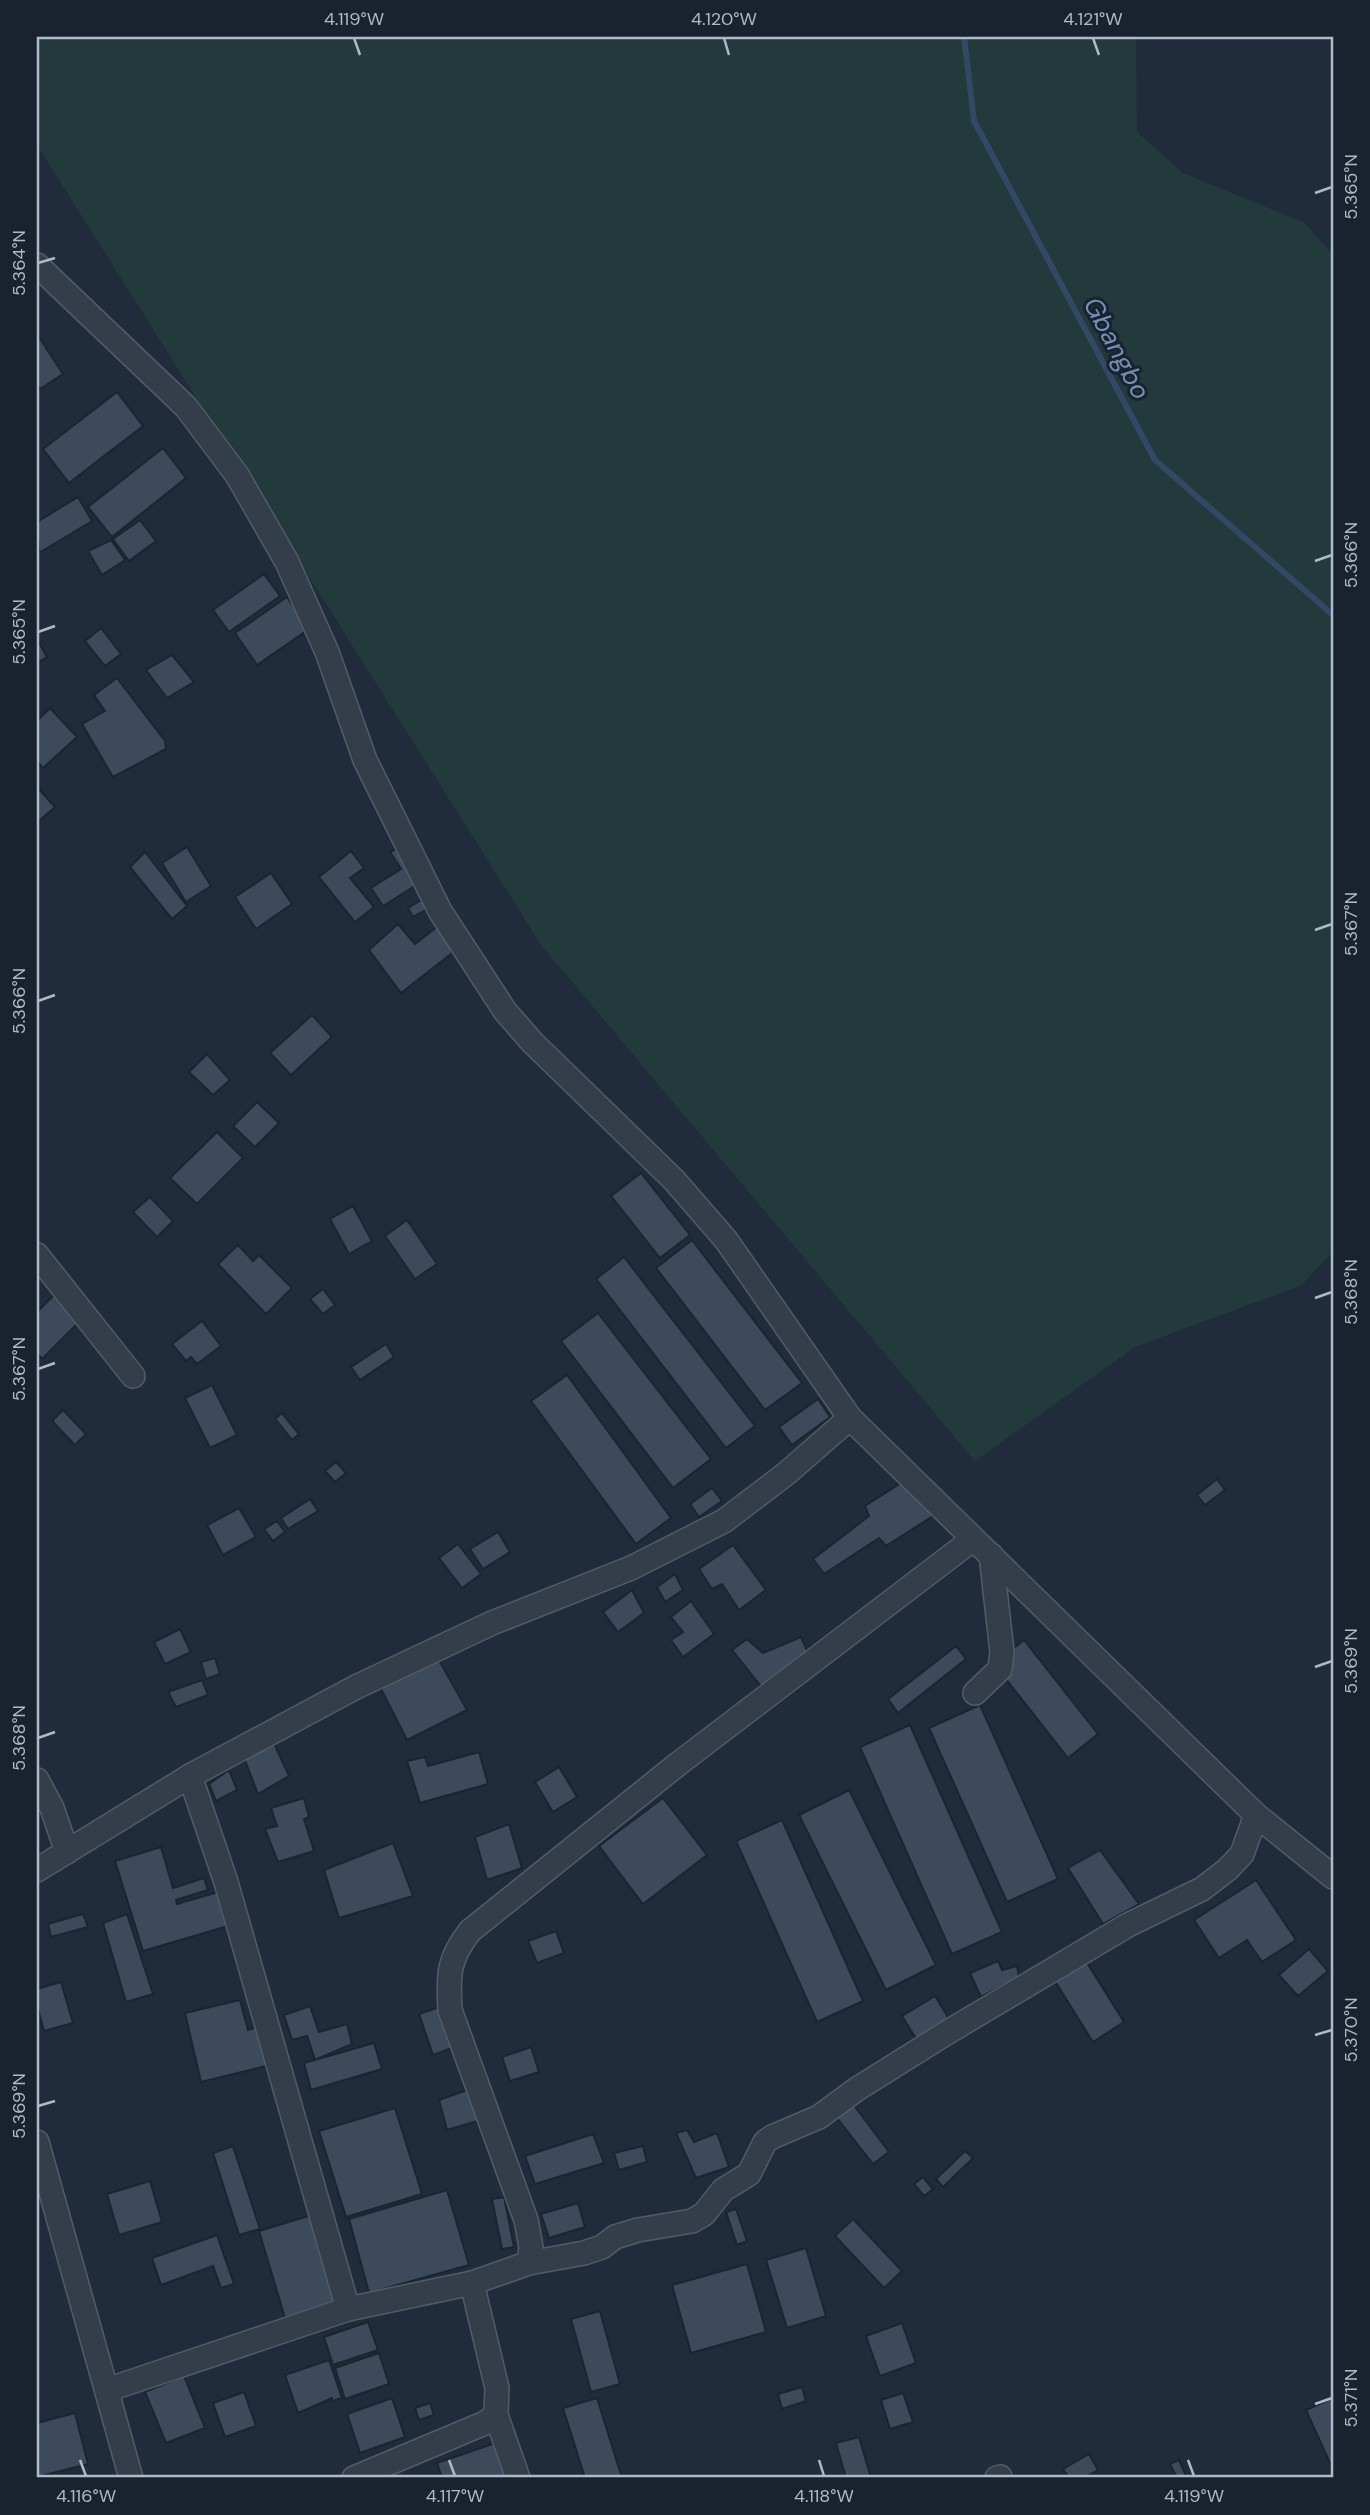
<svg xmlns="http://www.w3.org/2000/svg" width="1370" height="2515" font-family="'DM Sans',sans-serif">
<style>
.green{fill:#223a3c}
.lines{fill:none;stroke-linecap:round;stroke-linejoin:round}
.stream{stroke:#324864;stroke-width:6}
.building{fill:#3c4a5b;stroke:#1b2532;stroke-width:2}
.street-casing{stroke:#525c69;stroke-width:26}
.street{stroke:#343e4b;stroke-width:23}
.ticks{fill:none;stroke:#afb9c7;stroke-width:2.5}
.labels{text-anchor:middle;stroke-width:6;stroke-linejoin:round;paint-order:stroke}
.water-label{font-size:26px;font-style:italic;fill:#7490b2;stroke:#192330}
.neatline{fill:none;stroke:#afb9c7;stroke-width:2.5}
.ticks-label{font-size:18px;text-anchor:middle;fill:#afb9c7}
</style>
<rect width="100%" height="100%" fill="#202c3b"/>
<polygon class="green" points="37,37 1136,37 1137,132 1183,173 1305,223 1333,255 1333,1251 1302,1285 1135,1347 975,1461 541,945 37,145"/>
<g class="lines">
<polyline class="stream" points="964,37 974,121 1155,460 1333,615"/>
</g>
<g class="building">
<polygon points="37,334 63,374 40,389 37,383"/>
<polygon points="117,392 143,426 69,483 43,449"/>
<polygon points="163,448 186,478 112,537 88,507"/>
<polygon points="78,497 92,521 39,553 37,522"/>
<polygon points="140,520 156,541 129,561 113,539"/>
<polygon points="111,540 125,560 102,575 88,551"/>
<polygon points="264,574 280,596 229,632 213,610"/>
<polygon points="287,597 309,629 257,665 235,633"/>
<polygon points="101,628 121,654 105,666 85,641"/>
<polygon points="37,639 47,657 37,663"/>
<polygon points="172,655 194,682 167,698 146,670"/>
<polygon points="117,678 165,741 166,749 113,777 82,724 105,711 94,695"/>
<polygon points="50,708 77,737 43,768 37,761 37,721"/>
<polygon points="37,787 55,807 37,823"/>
<polygon points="401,846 421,882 383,906 371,888 401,869 390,852"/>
<polygon points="187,847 211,886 186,902 162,863"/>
<polygon points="351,851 364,868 350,878 374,907 355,922 319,877"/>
<polygon points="145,852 187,906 172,919 130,867"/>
<polygon points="271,873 292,904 256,929 235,897"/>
<polygon points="426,897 432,907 413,917 408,908"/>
<polygon points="398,924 415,944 438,926 456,950 401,993 369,950"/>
<polygon points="312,1015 332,1037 291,1075 270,1053"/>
<polygon points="207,1054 230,1080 213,1095 189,1072"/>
<polygon points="257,1102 279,1123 255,1147 233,1126"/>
<polygon points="217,1132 243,1158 197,1204 170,1178"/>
<polygon points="641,1173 690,1235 660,1258 611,1196"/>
<polygon points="150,1197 173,1221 157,1237 133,1212"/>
<polygon points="353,1206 372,1241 349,1254 330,1219"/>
<polygon points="407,1220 437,1264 415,1279 385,1236"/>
<polygon points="692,1240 802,1383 765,1410 656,1268"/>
<polygon points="238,1245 253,1261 259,1255 292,1288 266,1314 218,1264"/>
<polygon points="624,1257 755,1426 726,1448 596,1279"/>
<polygon points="323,1289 335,1305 323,1314 310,1299"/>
<polygon points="57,1292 83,1318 42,1359 37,1353 37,1312"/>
<polygon points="598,1313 711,1459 673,1488 561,1341"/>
<polygon points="202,1321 221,1346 197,1364 191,1357 186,1361 172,1344"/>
<polygon points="386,1344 394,1357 360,1380 351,1367"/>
<polygon points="567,1375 671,1518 636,1544 531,1401"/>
<polygon points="212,1385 237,1435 210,1448 185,1398"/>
<polygon points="818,1399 830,1417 792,1445 779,1427"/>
<polygon points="63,1410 86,1434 75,1445 52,1421"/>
<polygon points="282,1413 299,1434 292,1440 275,1419"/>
<polygon points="336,1462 346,1473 335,1482 325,1471"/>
<polygon points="1217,1479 1225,1490 1205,1505 1197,1495"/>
<polygon points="904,1481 933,1516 886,1546 879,1538 824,1574 813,1559 869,1516 865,1506"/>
<polygon points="712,1488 722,1501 699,1517 690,1504"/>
<polygon points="310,1499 318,1511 288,1529 281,1518"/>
<polygon points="239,1508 256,1537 223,1555 207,1525"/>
<polygon points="277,1521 285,1532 273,1541 264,1529"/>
<polygon points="498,1532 510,1552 483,1569 470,1549"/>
<polygon points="458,1544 481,1574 462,1588 439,1558"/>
<polygon points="733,1545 766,1590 739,1610 722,1584 712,1589 699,1569"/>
<polygon points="675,1574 683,1590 665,1602 657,1587"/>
<polygon points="632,1590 644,1613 618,1632 603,1612"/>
<polygon points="691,1601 714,1634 683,1657 671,1640 683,1632 671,1617"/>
<polygon points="180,1629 191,1652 165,1664 154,1642"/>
<polygon points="801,1637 810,1657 764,1690 732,1650 747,1639 763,1653"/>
<polygon points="1024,1640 1098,1734 1068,1758 994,1664"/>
<polygon points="956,1646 966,1659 898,1713 888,1699"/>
<polygon points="435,1653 467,1710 407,1740 379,1685"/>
<polygon points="215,1658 220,1674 206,1679 201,1662"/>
<polygon points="202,1680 208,1695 176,1707 168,1692"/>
<polygon points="980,1705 1058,1879 1007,1902 929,1728"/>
<polygon points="910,1725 1002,1932 952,1954 860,1747"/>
<polygon points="273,1741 289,1776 258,1794 244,1758"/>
<polygon points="479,1752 488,1784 420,1803 407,1761 425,1757 428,1766"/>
<polygon points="559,1767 577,1797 553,1812 535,1782"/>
<polygon points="229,1770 237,1790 216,1801 209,1784"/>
<polygon points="849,1790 936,1965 886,1990 799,1815"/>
<polygon points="304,1798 309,1817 304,1819 314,1851 278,1862 265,1829 277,1826 271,1808"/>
<polygon points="663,1798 707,1855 643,1904 599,1846"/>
<polygon points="782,1820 863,2001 817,2022 736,1841"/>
<polygon points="509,1824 522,1868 487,1880 475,1837"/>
<polygon points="393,1843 413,1896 339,1918 324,1870"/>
<polygon points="161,1847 173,1888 204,1878 208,1890 176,1900 177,1904 218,1892 228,1926 143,1951 115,1861"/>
<polygon points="1100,1850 1139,1904 1103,1924 1068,1868"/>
<polygon points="1256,1880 1296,1940 1262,1962 1247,1940 1219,1958 1194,1920"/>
<polygon points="83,1914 88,1927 51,1937 48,1924"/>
<polygon points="127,1914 153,1994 126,2002 103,1923"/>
<polygon points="556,1931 564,1953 537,1963 528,1941"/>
<polygon points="1309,1949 1328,1971 1298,1996 1279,1975"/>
<polygon points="1084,1958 1124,2022 1093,2042 1053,1978"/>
<polygon points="998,1961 1002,1970 1017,1966 1019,1977 981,1997 970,1973"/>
<polygon points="61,1982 73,2023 44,2031 37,2005 37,1989"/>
<polygon points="935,1996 951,2022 918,2042 902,2016"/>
<polygon points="240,2000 248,2030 261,2026 270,2065 201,2082 185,2013"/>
<polygon points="310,2006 319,2032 347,2024 352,2044 315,2060 307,2036 292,2040 284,2015"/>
<polygon points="442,2006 455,2047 433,2055 419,2014"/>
<polygon points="374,2043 382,2069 311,2090 304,2063"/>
<polygon points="531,2047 539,2072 510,2081 502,2057"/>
<polygon points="470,2089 481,2120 447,2130 439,2100"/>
<polygon points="850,2100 889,2152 873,2164 833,2113"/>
<polygon points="395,2108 422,2194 346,2217 319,2131"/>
<polygon points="687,2130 694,2142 717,2133 729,2167 696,2178 676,2133"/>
<polygon points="593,2134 604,2163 535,2184 525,2156"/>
<polygon points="233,2146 260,2229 239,2235 213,2153"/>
<polygon points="643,2146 647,2162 619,2170 614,2153"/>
<polygon points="965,2151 973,2158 943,2187 936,2179"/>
<polygon points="923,2177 933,2189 924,2196 914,2184"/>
<polygon points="150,2181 162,2222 119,2235 107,2194"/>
<polygon points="447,2190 469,2265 369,2293 349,2219"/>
<polygon points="504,2197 514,2247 502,2249 492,2199"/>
<polygon points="578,2203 585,2227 549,2238 541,2214"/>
<polygon points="736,2209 747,2241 737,2245 726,2212"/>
<polygon points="315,2214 341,2301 285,2318 259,2231"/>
<polygon points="853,2219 902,2271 884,2288 835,2236"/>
<polygon points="217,2235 234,2284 221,2288 213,2266 161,2285 152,2258"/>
<polygon points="806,2248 826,2316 787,2328 766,2260"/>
<polygon points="747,2264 766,2332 691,2353 672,2285"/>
<polygon points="600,2311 620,2384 591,2392 571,2319"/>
<polygon points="368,2322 378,2350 333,2365 324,2337"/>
<polygon points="902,2323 916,2363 880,2376 866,2336"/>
<polygon points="379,2353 389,2384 345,2399 335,2368"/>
<polygon points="329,2360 342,2398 332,2401 332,2398 298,2413 285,2375"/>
<polygon points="184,2376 205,2428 166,2443 145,2392"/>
<polygon points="802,2387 806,2401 782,2409 778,2394"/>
<polygon points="244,2392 256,2426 225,2437 213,2403"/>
<polygon points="903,2393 913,2422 890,2429 881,2400"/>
<polygon points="392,2398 405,2437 360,2453 347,2414"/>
<polygon points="597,2398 622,2478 585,2478 563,2408"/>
<polygon points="1333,2398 1333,2470 1306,2410"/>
<polygon points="430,2403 434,2415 419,2420 415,2408"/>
<polygon points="75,2413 88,2464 37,2477 37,2423"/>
<polygon points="859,2437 871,2478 846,2478 836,2443"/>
<polygon points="504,2440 510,2478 442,2478 437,2463"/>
<polygon points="1089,2454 1098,2470 1084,2478 1069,2478 1063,2469"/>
<polygon points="1179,2460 1187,2478 1177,2478 1170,2464"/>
</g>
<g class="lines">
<defs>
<g id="street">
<polyline points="37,265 186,407 237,475 287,562 327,652 365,760 440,911 505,1011 532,1042 674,1180 726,1240 850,1418 1256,1815 1333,1877"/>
<polyline points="37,1255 133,1376"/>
<polyline points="975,1693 1000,1669 1002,1652 991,1555"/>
<polyline points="190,1776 226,1882 348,2309"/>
<polyline points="37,1780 52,1808 67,1852"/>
<polyline points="37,1870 190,1776 356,1687 492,1623 631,1568 724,1521 787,1473 850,1418"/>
<polyline points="37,2142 131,2478"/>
<path d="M529,2263l2,-16 -5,-27 -76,-210c-2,-35 -2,-51 20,-79l208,-167 294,-224"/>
<polyline points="107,2390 348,2309 472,2283 529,2263 584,2253 602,2247 615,2237 638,2230 692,2221 704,2214 723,2190 749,2174 765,2142 772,2137 819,2117 857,2089 948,2032 1128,1925 1202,1889 1228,1869 1242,1854 1256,1815"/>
<polyline points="496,2415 518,2478"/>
<polyline points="354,2478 485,2423 496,2415 497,2388 472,2283"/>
<polyline points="997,2478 1000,2477"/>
</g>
</defs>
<use href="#street" class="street-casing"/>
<use href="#street" class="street"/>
</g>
<path class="ticks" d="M354,38l6,17M724,38l5,17M1093,38l6,17M1315,193l17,-6M38,263l17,-5M1315,561l17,-6M38,632l17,-6M1315,930l17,-6M38,1001l17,-6M1315,1298l17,-6M38,1369l17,-6M1315,1667l17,-6M38,1738l17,-6M1315,2035l17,-5M38,2106l17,-5M1315,2404l17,-6M80,2460l6,16M449,2460l6,16M819,2460l5,16M1188,2460l6,16"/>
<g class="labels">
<g class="water-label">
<text transform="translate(1117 348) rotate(62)" y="9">Gbangbo</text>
</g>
</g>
<rect width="1370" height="2515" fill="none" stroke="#192330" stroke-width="77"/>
<rect x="38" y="38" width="1294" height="2438" class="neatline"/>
<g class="ticks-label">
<text x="354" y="25">4.119°W</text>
<text x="724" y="25">4.120°W</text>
<text x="1093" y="25">4.121°W</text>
<text transform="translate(1351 187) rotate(-90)" y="6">5.365°N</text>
<text transform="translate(19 263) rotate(-90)" y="6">5.364°N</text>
<text transform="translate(1351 555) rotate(-90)" y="6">5.366°N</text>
<text transform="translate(19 632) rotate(-90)" y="6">5.365°N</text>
<text transform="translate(1351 924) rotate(-90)" y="6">5.367°N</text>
<text transform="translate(19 1001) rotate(-90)" y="6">5.366°N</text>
<text transform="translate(1351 1292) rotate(-90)" y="6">5.368°N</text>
<text transform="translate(19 1369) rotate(-90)" y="6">5.367°N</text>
<text transform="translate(1351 1661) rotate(-90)" y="6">5.369°N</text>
<text transform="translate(19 1738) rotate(-90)" y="6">5.368°N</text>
<text transform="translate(1351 2030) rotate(-90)" y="6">5.370°N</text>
<text transform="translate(19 2106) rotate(-90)" y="6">5.369°N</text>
<text transform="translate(1351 2398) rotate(-90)" y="6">5.371°N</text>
<text x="86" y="2502">4.116°W</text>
<text x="455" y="2502">4.117°W</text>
<text x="824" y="2502">4.118°W</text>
<text x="1194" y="2502">4.119°W</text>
</g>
</svg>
